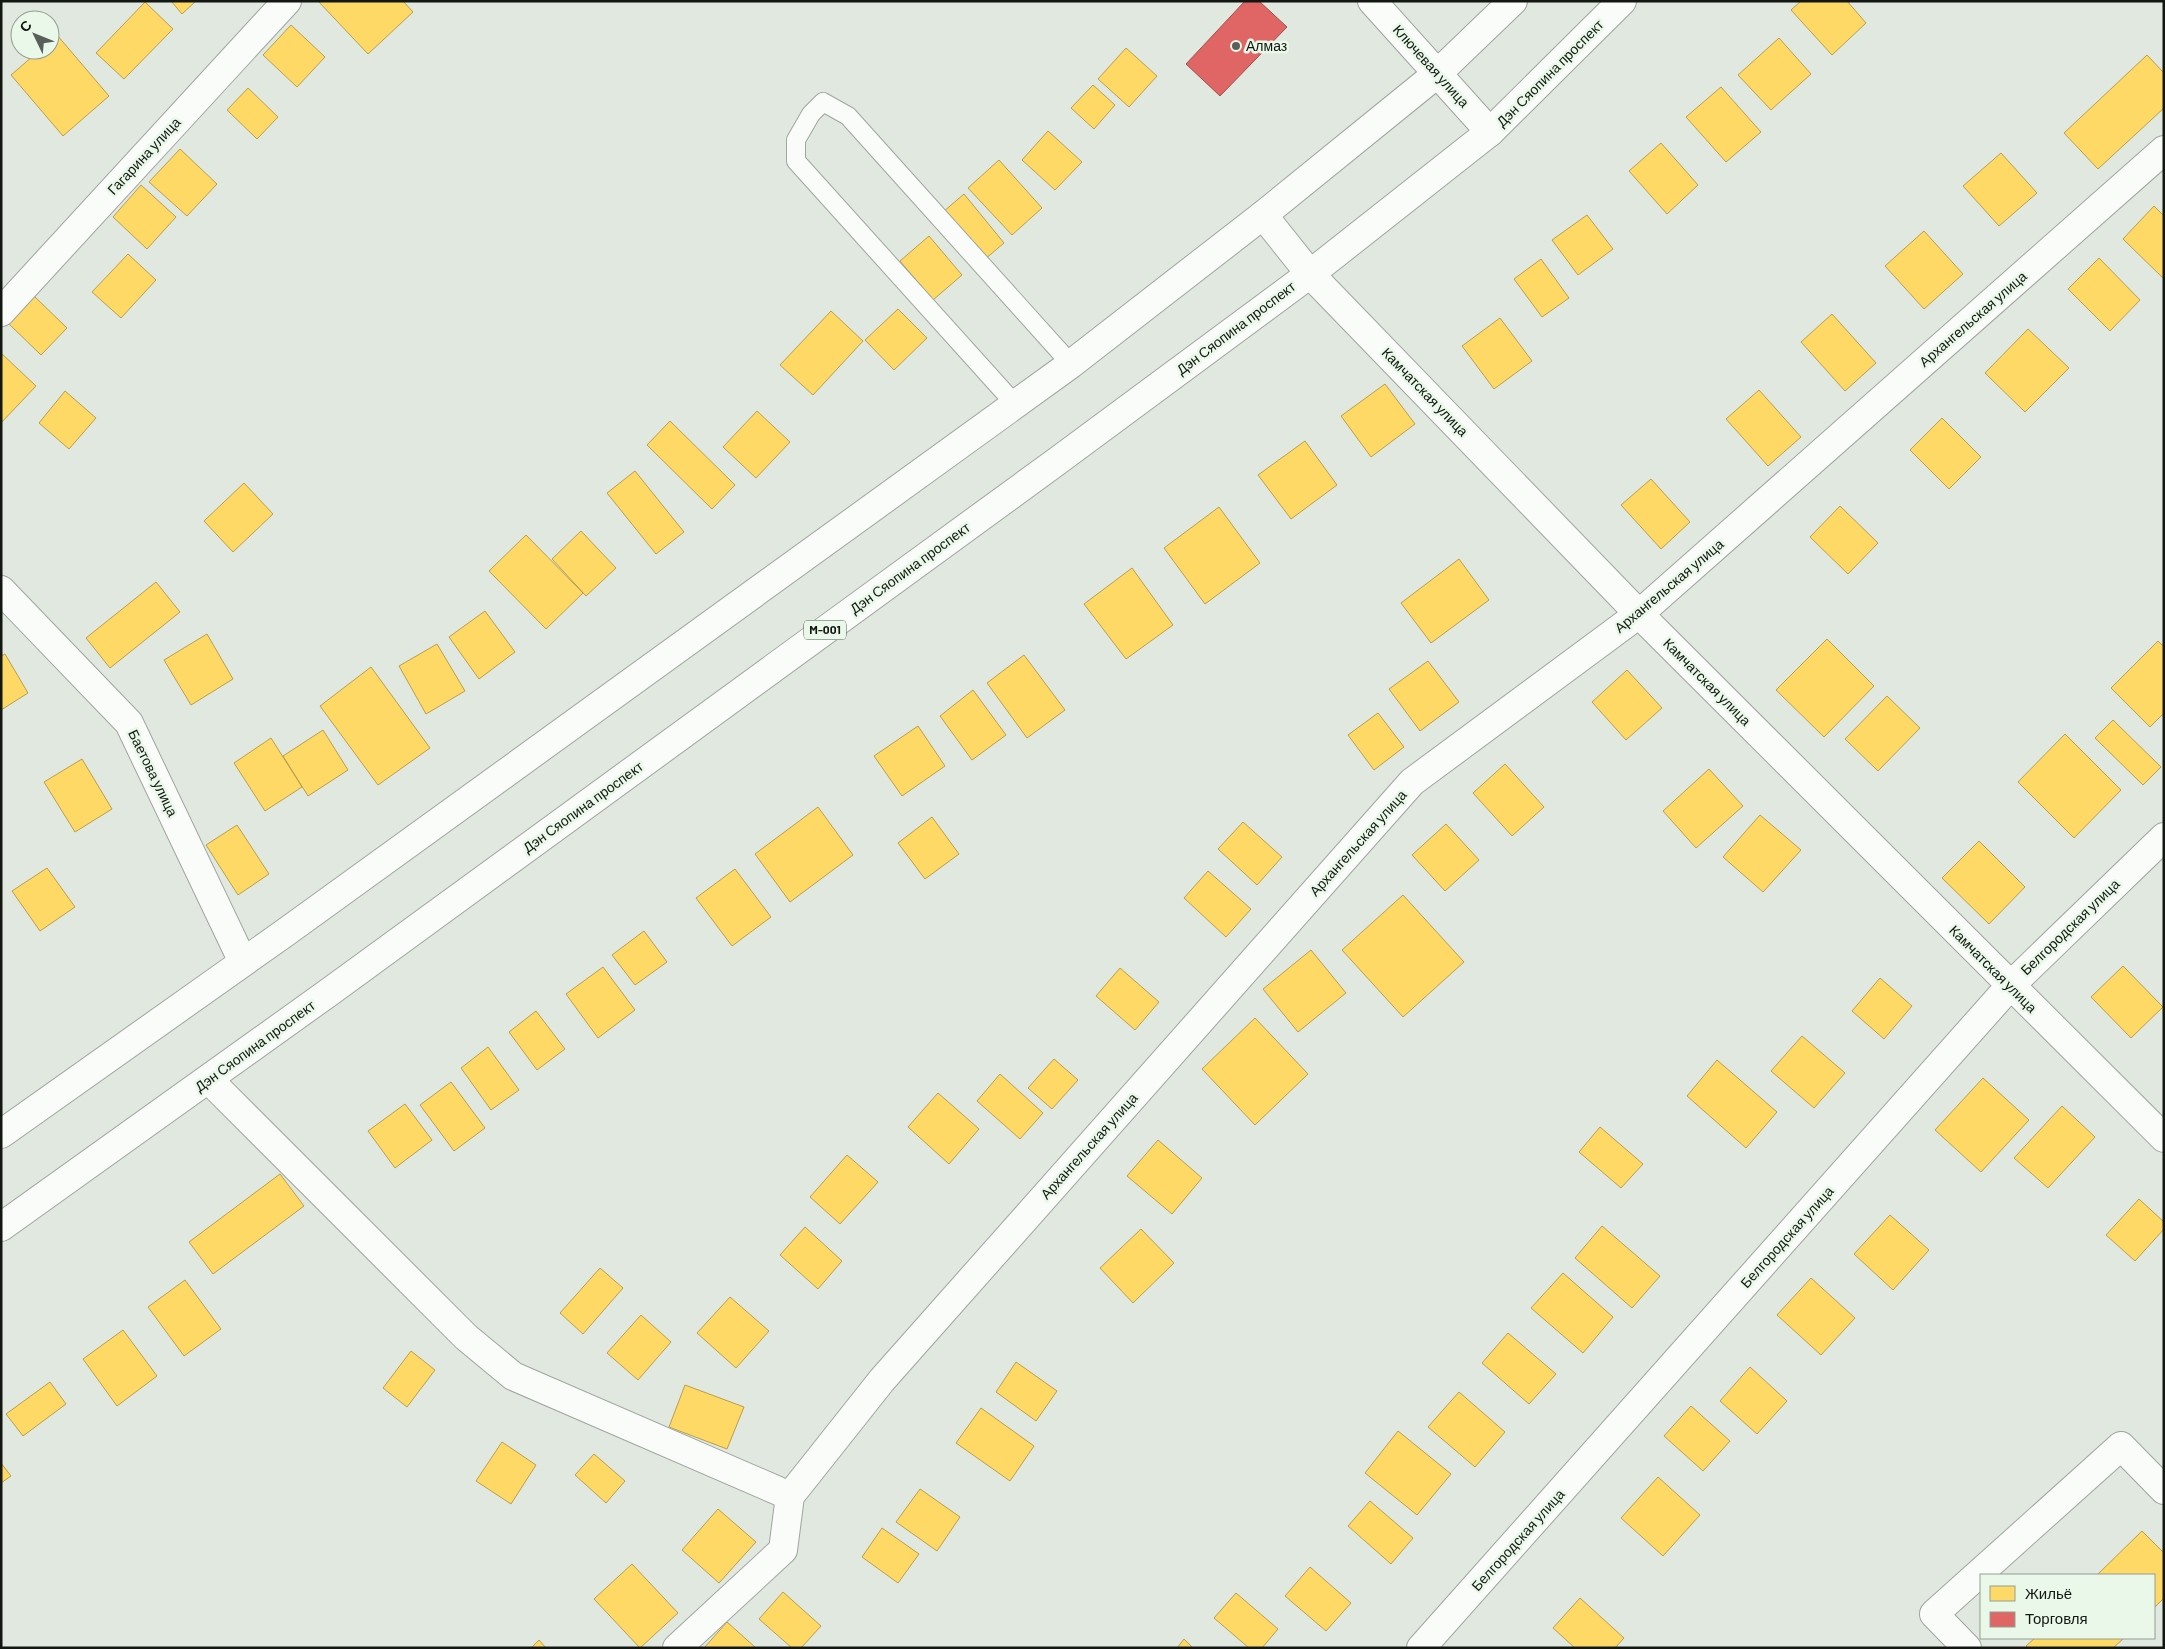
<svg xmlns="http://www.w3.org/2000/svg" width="2165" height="1649" font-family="Barlow,sans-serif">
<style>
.homes{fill:#ffd966;stroke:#b89f4c}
.shops{fill:#e06666;stroke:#a24e4c}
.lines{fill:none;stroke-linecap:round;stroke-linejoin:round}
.lane-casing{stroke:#a0a59f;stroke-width:20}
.street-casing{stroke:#a0a59f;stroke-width:30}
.primary-casing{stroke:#a0a59f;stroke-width:30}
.lane{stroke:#fafcfa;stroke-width:18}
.street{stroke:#fafcfa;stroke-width:28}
.primary{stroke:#fafcfa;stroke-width:28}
.poi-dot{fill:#5a6059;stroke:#eaf8e9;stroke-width:2}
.labels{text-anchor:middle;stroke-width:5;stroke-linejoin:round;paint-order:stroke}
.shield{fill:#eaf8e9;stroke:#535a52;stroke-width:1}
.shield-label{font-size:12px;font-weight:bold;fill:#121711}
.poi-label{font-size:14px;fill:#121711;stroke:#eaf8e9;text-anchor:start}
.street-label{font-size:14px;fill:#121711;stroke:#eaf8e9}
</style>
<rect width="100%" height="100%" fill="#e0e8e0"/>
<g class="homes">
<polygon points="171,1 196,1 182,14"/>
<polygon points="318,1 403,1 413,12 368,54"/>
<polygon points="1801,1 1847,1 1866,23 1832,55 1791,10"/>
<polygon points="145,2 173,29 124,79 96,53"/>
<polygon points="291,25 325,57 297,87 263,55"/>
<polygon points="57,35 109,96 63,136 11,75 40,50 50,50 50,41"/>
<polygon points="1779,38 1811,74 1771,110 1738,75"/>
<polygon points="1126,48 1157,76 1129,107 1098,79"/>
<polygon points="2147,55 2164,73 2164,108 2098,169 2064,133"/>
<polygon points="1093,85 1115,105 1094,129 1071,108"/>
<polygon points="1721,87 1761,132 1726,162 1686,117"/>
<polygon points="248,88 278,117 257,139 227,110"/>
<polygon points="1048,131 1082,162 1055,190 1022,160"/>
<polygon points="1661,143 1698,185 1667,214 1629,171"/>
<polygon points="180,149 217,184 187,216 149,182"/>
<polygon points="2001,153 2037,193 1999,226 1963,186"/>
<polygon points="999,160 1042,208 1012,235 968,188"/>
<polygon points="141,185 176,217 147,249 113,217"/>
<polygon points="964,194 1004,243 984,260 943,212"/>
<polygon points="2154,206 2164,216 2164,279 2123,239"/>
<polygon points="1587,215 1613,249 1578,275 1552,240"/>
<polygon points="1924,231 1963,274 1924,309 1885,266"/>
<polygon points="929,236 962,275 933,300 900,261"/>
<polygon points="128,254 156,280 121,318 92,292"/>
<polygon points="2099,258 2140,300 2110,331 2068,289"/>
<polygon points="1541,259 1569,298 1542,317 1514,279"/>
<polygon points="34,296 67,328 41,355 8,323"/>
<polygon points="898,309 927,338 894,370 865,340"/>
<polygon points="831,311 863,341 813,395 780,365"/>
<polygon points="1832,314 1876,363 1845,391 1801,342"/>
<polygon points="1500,318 1532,361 1494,389 1462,346"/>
<polygon points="2028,329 2069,368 2025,412 1985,373"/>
<polygon points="1,353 36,386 1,423"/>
<polygon points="1385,384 1415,424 1371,457 1341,416"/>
<polygon points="1759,390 1801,437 1768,466 1726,419"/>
<polygon points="65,391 96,418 69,449 39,423"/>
<polygon points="757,411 790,442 756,478 723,447"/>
<polygon points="1942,418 1981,457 1949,489 1910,450"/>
<polygon points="670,421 735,485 712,509 647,445"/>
<polygon points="1305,441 1337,485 1291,519 1258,475"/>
<polygon points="635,471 684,532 656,554 607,493"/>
<polygon points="1651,479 1690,522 1661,549 1621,505"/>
<polygon points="244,483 273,514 233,552 204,521"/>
<polygon points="1840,506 1878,543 1848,574 1810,537"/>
<polygon points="1219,507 1260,563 1205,604 1164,548"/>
<polygon points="581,531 616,568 586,596 552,559"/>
<polygon points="526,535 583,593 546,629 489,571"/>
<polygon points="1459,559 1489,600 1431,643 1401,603"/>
<polygon points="1132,568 1173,625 1126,659 1084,604"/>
<polygon points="156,582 180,612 110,668 86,638"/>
<polygon points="485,611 515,652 479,679 449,637"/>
<polygon points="207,634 233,679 191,705 164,660"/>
<polygon points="1827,639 1874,686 1824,737 1776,690"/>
<polygon points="2158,641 2164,647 2164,713 2150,727 2111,688"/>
<polygon points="437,644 465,691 426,714 399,666"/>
<polygon points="5,654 28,693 1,710 1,656"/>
<polygon points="1024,655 1065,710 1027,738 987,683"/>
<polygon points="1428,661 1459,702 1420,731 1389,689"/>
<polygon points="371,667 430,748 378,785 320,706"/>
<polygon points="1627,670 1662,708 1626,740 1592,702"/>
<polygon points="973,690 1006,735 972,760 940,716"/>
<polygon points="1887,696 1920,728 1878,771 1845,739"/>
<polygon points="1378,713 1404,747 1374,770 1348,735"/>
<polygon points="2113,720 2161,767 2143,785 2095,738"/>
<polygon points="918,726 945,766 902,796 874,756"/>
<polygon points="323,730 348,770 308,796 283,756"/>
<polygon points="2065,734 2121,790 2074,838 2018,782"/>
<polygon points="271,738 302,787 265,811 234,763"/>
<polygon points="82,759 112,809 75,832 44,782"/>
<polygon points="1505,764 1544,807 1512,836 1473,793"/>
<polygon points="1709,769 1743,806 1696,848 1663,811"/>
<polygon points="818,807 853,855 790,902 755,854"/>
<polygon points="1760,815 1801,850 1763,892 1723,857"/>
<polygon points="932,817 959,854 925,879 898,843"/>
<polygon points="1243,822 1282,857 1257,885 1218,849"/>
<polygon points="1446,824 1479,860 1445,891 1412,855"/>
<polygon points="237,825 269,874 238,895 206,845"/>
<polygon points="1979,841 2025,887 1989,924 1942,878"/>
<polygon points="47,868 75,907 40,931 12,891"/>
<polygon points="735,869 771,917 732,946 696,898"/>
<polygon points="1208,871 1251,909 1226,937 1184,898"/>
<polygon points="1403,895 1464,962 1403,1017 1342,950"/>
<polygon points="644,931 667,962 635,985 612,955"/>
<polygon points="1311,950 1346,993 1298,1032 1263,989"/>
<polygon points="2123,966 2163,1007 2131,1038 2091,997"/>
<polygon points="603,967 635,1010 598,1038 566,994"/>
<polygon points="1120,968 1159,1002 1135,1030 1096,996"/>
<polygon points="1880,978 1912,1006 1884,1039 1852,1011"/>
<polygon points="536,1011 565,1049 537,1070 509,1032"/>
<polygon points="1255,1018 1308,1074 1255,1125 1202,1069"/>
<polygon points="1802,1036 1845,1073 1814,1108 1771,1071"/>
<polygon points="488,1047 519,1090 491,1110 461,1068"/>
<polygon points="1054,1059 1078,1080 1052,1109 1028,1088"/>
<polygon points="1717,1060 1777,1112 1746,1148 1687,1096"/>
<polygon points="1000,1074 1043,1113 1020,1139 977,1101"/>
<polygon points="1983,1078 2029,1120 1981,1172 1935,1130"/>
<polygon points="451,1082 485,1128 454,1151 420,1105"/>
<polygon points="938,1093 979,1129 949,1164 908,1127"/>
<polygon points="405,1104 432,1140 395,1168 368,1131"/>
<polygon points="2062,1106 2095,1137 2048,1188 2014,1158"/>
<polygon points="1600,1127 1643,1164 1621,1188 1579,1152"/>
<polygon points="1158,1140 1202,1178 1172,1214 1127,1176"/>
<polygon points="847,1155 878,1182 840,1224 810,1197"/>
<polygon points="280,1174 304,1206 213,1274 189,1242"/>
<polygon points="2139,1199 2164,1222 2164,1229 2135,1261 2106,1235"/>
<polygon points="1890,1215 1929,1250 1893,1290 1854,1254"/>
<polygon points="1602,1226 1660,1276 1632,1308 1575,1258"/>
<polygon points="805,1227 842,1261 818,1289 780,1255"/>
<polygon points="1141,1229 1174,1263 1133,1303 1100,1268"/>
<polygon points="600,1268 623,1288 583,1334 560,1313"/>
<polygon points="1563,1273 1613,1317 1583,1353 1531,1308"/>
<polygon points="1811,1278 1855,1318 1821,1355 1777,1315"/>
<polygon points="185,1280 221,1329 184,1356 148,1307"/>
<polygon points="730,1297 769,1331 736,1368 697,1333"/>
<polygon points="641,1315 671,1342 638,1380 607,1353"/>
<polygon points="123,1330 157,1376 117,1406 83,1359"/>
<polygon points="1508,1333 1556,1374 1529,1404 1482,1363"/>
<polygon points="411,1351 435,1370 407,1407 383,1388"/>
<polygon points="1016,1362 1057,1391 1036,1421 996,1392"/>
<polygon points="1750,1367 1787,1401 1757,1434 1720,1401"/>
<polygon points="50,1382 66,1404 23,1436 6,1414"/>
<polygon points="685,1385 744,1407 727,1449 669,1427"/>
<polygon points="1459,1392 1505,1432 1475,1467 1428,1427"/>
<polygon points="1691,1406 1730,1441 1703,1471 1664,1436"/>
<polygon points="981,1408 1034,1446 1010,1481 956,1443"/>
<polygon points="1398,1431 1451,1474 1417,1515 1365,1473"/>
<polygon points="502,1442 536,1465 511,1504 476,1481"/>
<polygon points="594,1454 625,1481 606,1503 575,1475"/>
<polygon points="1,1463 11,1476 1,1483"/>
<polygon points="1658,1477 1700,1515 1663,1556 1621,1518"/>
<polygon points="920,1489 960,1517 937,1551 896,1522"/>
<polygon points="1370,1501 1413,1538 1391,1564 1348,1526"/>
<polygon points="718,1509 756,1542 719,1583 682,1550"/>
<polygon points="882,1528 919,1554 898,1583 862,1557"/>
<polygon points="2142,1531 2164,1553 2164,1598 2154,1608 2154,1575 2097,1575"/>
<polygon points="632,1564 678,1613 640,1648 594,1599"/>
<polygon points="1310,1567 1351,1603 1326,1631 1285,1596"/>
<polygon points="783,1592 821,1626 801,1648 792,1648 759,1619"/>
<polygon points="1236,1593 1278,1629 1262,1648 1249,1648 1214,1618"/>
<polygon points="1580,1598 1624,1638 1615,1648 1575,1648 1553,1628"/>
<polygon points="727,1622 756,1648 704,1648"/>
<polygon points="2035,1638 2124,1638 2113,1648 2028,1648 2026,1646"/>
<polygon points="1184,1639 1193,1648 1177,1648"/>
<polygon points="539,1640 546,1648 531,1648"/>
</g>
<polygon class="shops" points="1245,1 1259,1 1287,27 1220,96 1186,64"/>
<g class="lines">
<defs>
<polyline id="lane" points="1015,404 796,161 796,140 811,114 823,102 848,116 1071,364"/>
<g id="street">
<polyline points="1372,1 1490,132"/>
<polyline points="1263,215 1310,274 1639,614 2164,1138"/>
<polyline points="1,312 287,1"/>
<polyline points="1,590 129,723 243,962"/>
<polyline points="209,1080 466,1337 513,1376 790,1496"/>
<polyline points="677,1648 783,1550 790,1496 882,1380 1412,782 1639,614 2164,150"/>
<polyline points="1421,1648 2010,986 2164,837"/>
<polyline points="1967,1648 1934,1614 2121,1446 2164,1490"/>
</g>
<g id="primary">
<polyline points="1,1134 286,932 1071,364 1263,215 1438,73 1513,1"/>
<polyline points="1,1227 328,993 1056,462 1310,274 1490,132 1622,1"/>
</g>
</defs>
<use href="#lane" class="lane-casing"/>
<use href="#street" class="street-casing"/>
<use href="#primary" class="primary-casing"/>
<use href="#lane" class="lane"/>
<use href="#street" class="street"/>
<use href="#primary" class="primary"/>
</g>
<circle class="poi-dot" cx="1236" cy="46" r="5"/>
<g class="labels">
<rect class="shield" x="804" y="620.5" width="42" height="19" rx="4"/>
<g class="shield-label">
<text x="825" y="634">M-001</text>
</g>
<g class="poi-label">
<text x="1246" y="51">Алмаз</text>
</g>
<g class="street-label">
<text transform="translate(1431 66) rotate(48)" y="5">Ключевая улица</text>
<text transform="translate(1550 73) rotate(-45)" y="5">Дэн Сяопина проспект</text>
<text transform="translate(144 156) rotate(-47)" y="5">Гагарина улица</text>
<text transform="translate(1973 319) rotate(-41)" y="5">Архангельская улица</text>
<text transform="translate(1236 328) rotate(-37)" y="5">Дэн Сяопина проспект</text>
<text transform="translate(1425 392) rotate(46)" y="5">Камчатская улица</text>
<text transform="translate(910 568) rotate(-36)" y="5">Дэн Сяопина проспект</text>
<text transform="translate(1669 586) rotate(-40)" y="5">Архангельская улица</text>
<text transform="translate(1707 682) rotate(45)" y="5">Камчатская улица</text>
<text transform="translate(153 773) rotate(64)" y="5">Баетова улица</text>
<text transform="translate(583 807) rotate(-36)" y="5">Дэн Сяопина проспект</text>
<text transform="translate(1358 843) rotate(-48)" y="5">Архангельская улица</text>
<text transform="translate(2070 927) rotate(-44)" y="5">Белгородская улица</text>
<text transform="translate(1993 969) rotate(45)" y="5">Камчатская улица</text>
<text transform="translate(255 1046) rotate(-36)" y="5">Дэн Сяопина проспект</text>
<text transform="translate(1089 1146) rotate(-48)" y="5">Архангельская улица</text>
<text transform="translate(1787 1237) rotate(-48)" y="5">Белгородская улица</text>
<text transform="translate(1518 1540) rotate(-48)" y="5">Белгородская улица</text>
</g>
</g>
<rect width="2165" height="1649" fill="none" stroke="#121711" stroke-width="5"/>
<rect x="1980" y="1574" width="175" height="65" fill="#eaf8e9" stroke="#949e93"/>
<rect x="1990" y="1586" width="25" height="15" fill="#ffd966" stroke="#949e93"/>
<text x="2025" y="1599" font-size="15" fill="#121711">Жильё</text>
<rect x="1990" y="1612" width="25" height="15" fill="#e06666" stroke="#949e93"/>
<text x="2025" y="1624" font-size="15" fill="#121711">Торговля</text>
<g transform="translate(35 35) rotate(313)"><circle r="24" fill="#eaf8e9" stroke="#949e93"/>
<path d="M0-4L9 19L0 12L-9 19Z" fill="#5a6059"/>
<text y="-8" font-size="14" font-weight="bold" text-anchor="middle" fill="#121711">С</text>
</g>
</svg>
